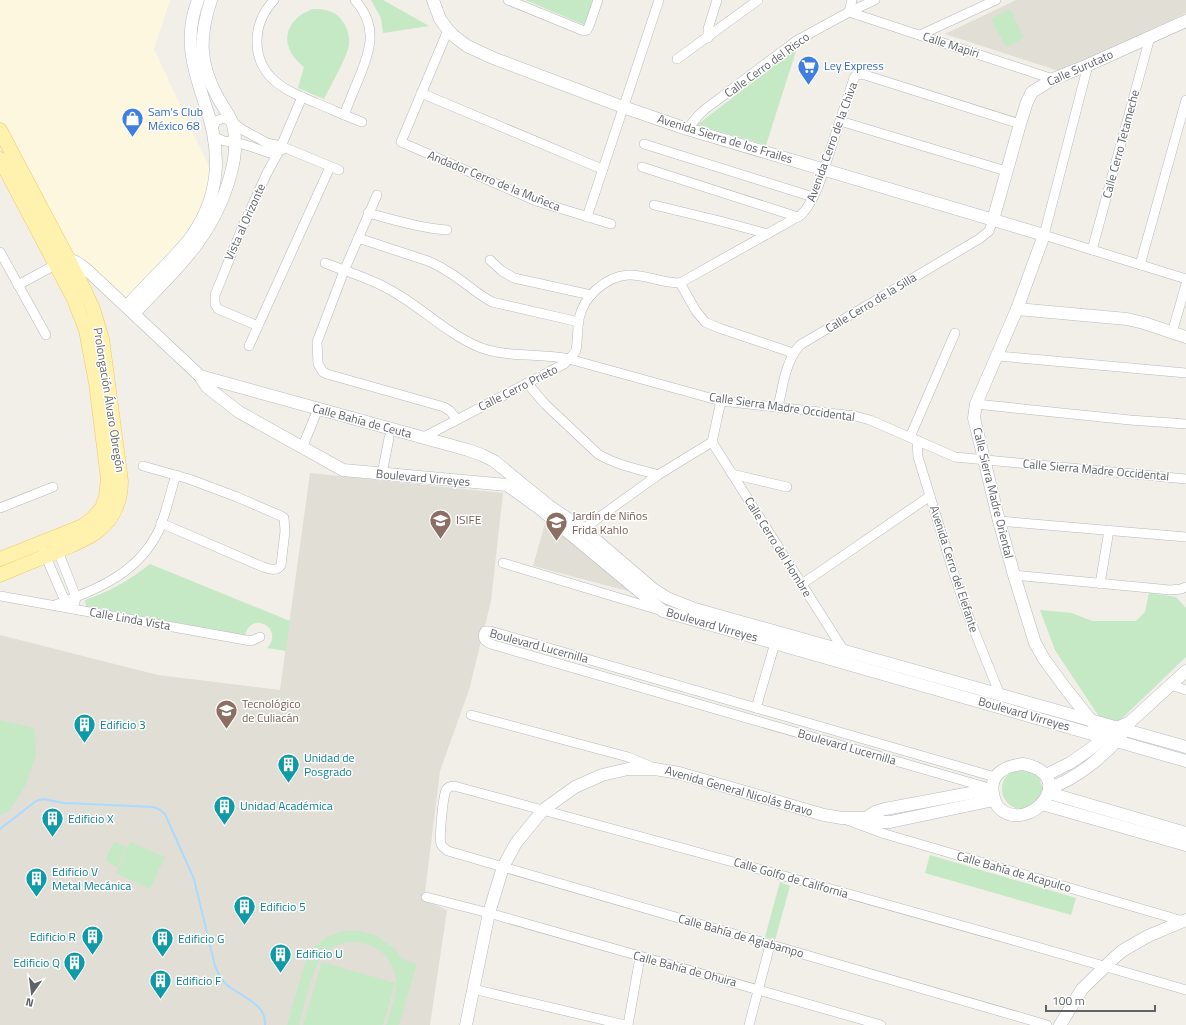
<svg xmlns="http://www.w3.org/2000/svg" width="1186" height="1025" font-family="'Titillium Web',sans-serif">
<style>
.commercial{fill:#fef7e0}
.education{fill:#e1ded6}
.green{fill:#c5e8c5}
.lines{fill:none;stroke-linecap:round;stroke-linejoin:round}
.stream{stroke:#aadaff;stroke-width:2}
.street-casing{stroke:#b5b8bc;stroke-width:10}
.secondary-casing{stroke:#b6babf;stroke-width:13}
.primary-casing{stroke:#f2c960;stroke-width:15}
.street{stroke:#fff;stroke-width:9}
.secondary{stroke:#fff;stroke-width:12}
.primary{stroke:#fff2af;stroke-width:14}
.labels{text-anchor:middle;stroke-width:3;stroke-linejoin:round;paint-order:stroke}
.street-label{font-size:12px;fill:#5f6368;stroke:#fff}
.shop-label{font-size:12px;fill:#366cbe;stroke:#fff;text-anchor:start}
.education-label{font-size:12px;fill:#785e54;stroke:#fff;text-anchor:start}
.culture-label{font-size:12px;fill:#0d838f;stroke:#fff;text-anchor:start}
</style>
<rect width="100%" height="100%" fill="#f1efe8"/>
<polygon class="commercial" points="0,0 170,0 154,49 215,180 204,216 127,306 65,255 0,130"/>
<g class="education">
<polygon points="1016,0 1186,0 1186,13 1062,72 945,34"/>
<polygon points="310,473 503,493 491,601 469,690 440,771 424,900 447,910 430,1025 0,1025 0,635 158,675 280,690"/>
<polygon points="546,520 635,593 533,566"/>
</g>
<g class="green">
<polygon points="371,0 383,0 429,26 383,33 381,18"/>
<polygon points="525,0 595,0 587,26"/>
<path d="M313,9c10,0 21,1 28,10 6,8 9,16 8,26 -3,14 -18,40 -25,54l-26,-11 6,-21c-25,-19 -22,-47 9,-58z"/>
<polygon points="1010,9 1024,38 1006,47 991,19"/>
<polygon points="797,48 766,145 697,125"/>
<path d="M150,564l140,57 -4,30 -19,-3c18,-18 -15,-39 -22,-13l-159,-29 -1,-6c24,-8 45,-20 65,-36z"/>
<polygon points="1149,593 1176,597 1186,608 1186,657 1117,723 1100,718 1055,650 1040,610 1072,613 1092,621 1136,621 1145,612"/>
<polygon points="0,720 34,728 36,755 25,786 9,811 0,815"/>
<circle cx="1022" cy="789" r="20"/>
<polygon points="114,842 127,847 117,867 105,861"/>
<polygon points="130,842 165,857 150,889 116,873"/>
<polygon points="930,855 1076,898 1071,915 925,873"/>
<polygon points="780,882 790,886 775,940 765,937"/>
<path d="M344,931h17l16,5 16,12 10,11 14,5 -18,61h-13c5,-14 11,-30 10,-45 -3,-37 -52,-52 -75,-22 -10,13 -17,51 -22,67h-12l18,-62 7,-14 15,-12z"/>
<polygon points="322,962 395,983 383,1025 303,1025"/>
</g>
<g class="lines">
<path class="stream" d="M0,829l36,-28 7,-2 21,4 90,4 6,3 5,4 29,65 21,87c3,7 6,14 12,19 13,11 40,19 38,40"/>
<defs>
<g id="street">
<path d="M274,0c-11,12 -17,25 -17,41 0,38 30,50 59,62 15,6 30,13 46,19"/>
<polyline points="508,0 584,31 587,30 589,26 598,0"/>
<polyline points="849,12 1053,79"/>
<polyline points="849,12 852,0"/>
<polyline points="448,30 401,142 536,201 611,224"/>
<polyline points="920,35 996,0"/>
<polyline points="708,38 708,29 717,0"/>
<polyline points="677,59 758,0"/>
<polyline points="1088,65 1044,235 1186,279"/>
<polyline points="421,93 602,169"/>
<path d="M344,115c5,-13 10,-25 15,-37 12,-29 19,-52 -4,-78"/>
<polyline points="840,121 1006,171"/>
<polyline points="213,128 216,121 224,118 231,121 243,130 267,143 281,146 339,170"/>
<polyline points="687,129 698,116 704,110 796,41 849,12 875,0"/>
<polyline points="215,137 224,141 235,142 249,146 270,153 282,150"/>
<polyline points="644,144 813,197"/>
<polyline points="642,167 798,217"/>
<polyline points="377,195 344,271 317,342 318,364 323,372 327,374 444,407 450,411 457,419"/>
<polyline points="654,205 720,221 768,234"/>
<path d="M368,213c27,7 52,15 79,17"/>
<polyline points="587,217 659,0"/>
<path d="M358,238l70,23c6,3 12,5 17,9 17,9 30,23 47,32l87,20"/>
<polyline points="1092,250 1150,37"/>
<polyline points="0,252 46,335"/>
<polyline points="490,260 502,271 514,278 591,295"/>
<path d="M325,263c22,9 46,15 67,28 29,16 57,44 87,56 28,11 61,6 90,12l152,42 134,15 15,4 85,37 231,22"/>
<polyline points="1140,265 1186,100"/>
<polyline points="680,283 696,311 705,322 719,328 793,353"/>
<polyline points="18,285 55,265"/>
<polyline points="258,326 218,309 215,304 215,295 242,228 267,173 279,151 302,97"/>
<polyline points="1172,333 1186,284"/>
<polyline points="249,346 330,167"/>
<polyline points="998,356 1186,373"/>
<path d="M527,383l18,21 53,50c18,11 40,15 60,21"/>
<polyline points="976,404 1130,420 1186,424"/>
<path d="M778,407c5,-21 7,-45 22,-62l179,-106 10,-8 4,-11"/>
<polyline points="910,437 955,333"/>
<path d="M422,438l142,-74c4,-4 10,-9 12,-14 2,-10 1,-21 3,-31 4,-22 26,-42 49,-44 16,-1 34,8 52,8l121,-68c15,-15 22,-43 29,-64 8,-24 16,-49 24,-73l3,-4 8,1 155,49"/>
<polyline points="917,440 918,457 953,571 968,615 1000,695"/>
<polyline points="712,442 844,651"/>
<polyline points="712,442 721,401"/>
<polyline points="302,448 318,409"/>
<path d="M143,466l46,13 48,18 44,19 3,2 1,13 -4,34c-4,7 -11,4 -18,2l-102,-44"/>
<polyline points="382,474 389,438"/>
<polyline points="732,474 787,487"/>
<polyline points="0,508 53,487"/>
<polyline points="999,521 1186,537"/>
<polyline points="583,529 658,475 712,442"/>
<polyline points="40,543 65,601 68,604"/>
<polyline points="56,546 76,597 75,602"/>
<polyline points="503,563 659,610"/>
<polyline points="1014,575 1170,590 1181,589 1186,587"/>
<polyline points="802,584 930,496"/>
<polyline points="1100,584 1109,530"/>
<polyline points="0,596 251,641 260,637"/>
<path d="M55,605c42,-16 83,-31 104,-75 7,-17 11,-37 17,-55"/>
<polyline points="1171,685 1186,690"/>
<polyline points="756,708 775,643"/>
<polyline points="471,715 628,757 652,767"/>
<path d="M989,788l-495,-143c-7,-2 -14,-6 -9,-14h5l505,146"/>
<polyline points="847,820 885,834 1186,922"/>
<polyline points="426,897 489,913 881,1025"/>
<polyline points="473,989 625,1025"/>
<polyline points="628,1025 640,957"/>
<polyline points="749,1025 770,945"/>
<path d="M1047,1025l-599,-174c-3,-2 -5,-3 -7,-7 -2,-6 2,-47 5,-54 2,-3 5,-4 8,-4 245,66 489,133 732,204"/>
</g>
<g id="secondary">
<polyline points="433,0 440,19 448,30 454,36 467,46 493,58 623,107 687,129 1044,235 1017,309 976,404 974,418 999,521 1014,575 1035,643 1044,659 1066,689 1105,738"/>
<polyline points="993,220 1020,124 1027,102 1032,92 1053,79 1088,65 1186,21"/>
<path d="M64,261c9,-3 15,3 22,8l114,107 268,74 14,5 12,6 55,45 34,23 70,60 14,9 28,11 491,138"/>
<path d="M127,306c13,-14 26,-28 40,-42 9,-10 19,-19 26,-30 29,-43 28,-86 11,-133 -12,-36 -20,-65 -6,-101"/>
<polyline points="1017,309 1127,319 1144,323 1186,337"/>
<path d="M134,313c43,-44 81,-78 97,-140 4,-15 6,-32 2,-48 -3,-10 -11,-19 -16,-29 -18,-33 -18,-60 -6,-96"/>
<polyline points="200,376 207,387 239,412 343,470 507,485 539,508 663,611 1186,761"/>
<path d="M1023,764c58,11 6,72 -24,44 -4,-4 -5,-9 -6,-14 -4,-21 13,-28 30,-30z"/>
<polyline points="1046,775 1070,763 1089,750 1117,728 1130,722 1186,671"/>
<path d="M1049,788c26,-8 55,-32 72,-52"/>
<polyline points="1049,793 1186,833"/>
<polyline points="1042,804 1186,845"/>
<polyline points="866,818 875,812 885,809 992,789"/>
<polyline points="466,1025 489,913 503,867 516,843 543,810 575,787 602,775 628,769 655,769 679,773 824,815 842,818 866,818 876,822 890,822 994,800"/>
<polyline points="1060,1025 1082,989 1114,958 1122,951 1148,936 1186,920"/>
</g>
<g id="primary">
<path d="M0,130l84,159 9,20 9,30 19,142c0,19 -7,37 -22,49 -8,7 -18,11 -27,15 -24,11 -48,19 -72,30"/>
<polyline points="0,159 74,299 86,330 96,383 108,479 106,497 102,508 93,518 83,526 0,559"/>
</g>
</defs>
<use href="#street" class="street-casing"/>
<use href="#secondary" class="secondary-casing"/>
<use href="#primary" class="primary-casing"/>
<use href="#street" class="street"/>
<use href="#secondary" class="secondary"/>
<use href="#primary" class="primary"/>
</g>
<defs>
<symbol id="supermarket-pin" viewBox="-11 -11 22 30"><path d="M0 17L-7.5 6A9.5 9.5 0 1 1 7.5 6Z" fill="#3f7fe0" stroke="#fff"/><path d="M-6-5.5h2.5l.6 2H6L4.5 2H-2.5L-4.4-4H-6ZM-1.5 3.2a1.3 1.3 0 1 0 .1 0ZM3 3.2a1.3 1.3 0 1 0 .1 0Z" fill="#fff"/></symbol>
<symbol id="shop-pin" viewBox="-11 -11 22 30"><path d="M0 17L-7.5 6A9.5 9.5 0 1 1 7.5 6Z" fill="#3f7fe0" stroke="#fff"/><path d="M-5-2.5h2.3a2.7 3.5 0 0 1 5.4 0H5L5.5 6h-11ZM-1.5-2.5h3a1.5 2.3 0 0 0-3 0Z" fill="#fff"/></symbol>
<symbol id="school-pin" viewBox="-11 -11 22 30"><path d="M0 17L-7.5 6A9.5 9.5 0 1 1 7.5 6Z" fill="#8d6e63" stroke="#fff"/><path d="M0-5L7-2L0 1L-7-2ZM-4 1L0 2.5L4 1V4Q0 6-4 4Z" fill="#fff"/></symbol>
<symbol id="university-pin" viewBox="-11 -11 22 30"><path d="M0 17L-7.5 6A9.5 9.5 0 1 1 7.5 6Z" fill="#8d6e63" stroke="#fff"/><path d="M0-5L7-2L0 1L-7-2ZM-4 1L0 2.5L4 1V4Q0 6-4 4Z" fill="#fff"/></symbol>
<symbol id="building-pin" viewBox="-11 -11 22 30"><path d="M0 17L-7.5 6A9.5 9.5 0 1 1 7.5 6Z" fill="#0f9aa8" stroke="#fff"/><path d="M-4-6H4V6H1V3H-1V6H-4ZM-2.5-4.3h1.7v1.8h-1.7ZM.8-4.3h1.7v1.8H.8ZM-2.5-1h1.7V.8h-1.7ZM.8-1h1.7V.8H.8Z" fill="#fff"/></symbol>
</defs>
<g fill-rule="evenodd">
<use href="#supermarket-pin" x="796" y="54" width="25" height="34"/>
<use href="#shop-pin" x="120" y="106" width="25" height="34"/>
<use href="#school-pin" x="428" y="508" width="25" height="34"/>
<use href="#school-pin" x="544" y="510" width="25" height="34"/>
<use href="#university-pin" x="214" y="698" width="25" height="34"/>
<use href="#building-pin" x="72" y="712" width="25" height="34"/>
<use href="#building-pin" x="276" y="752" width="25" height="34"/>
<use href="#building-pin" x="212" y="794" width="25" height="34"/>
<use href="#building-pin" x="40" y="806" width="25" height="34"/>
<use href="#building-pin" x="24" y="866" width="25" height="34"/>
<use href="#building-pin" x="232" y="894" width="25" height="34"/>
<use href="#building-pin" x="80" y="924" width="25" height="34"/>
<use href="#building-pin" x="150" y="926" width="25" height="34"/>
<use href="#building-pin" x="268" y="942" width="25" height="34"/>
<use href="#building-pin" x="62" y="950" width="25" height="34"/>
<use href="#building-pin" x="148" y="968" width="25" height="34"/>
</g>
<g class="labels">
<g class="street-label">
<text transform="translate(951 45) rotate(18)" y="4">Calle Mapiri</text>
<text transform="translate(767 65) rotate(-36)" y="4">Calle Cerro del Risco</text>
<text transform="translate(1080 68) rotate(-24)" y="4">Calle Surutato</text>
<text transform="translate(725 139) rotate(17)" y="4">Avenida Sierra de los Frailes</text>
<text transform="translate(832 142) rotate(-70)" y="4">Avenida Cerro de la Chiva</text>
<text transform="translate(1121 144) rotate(-75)" y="4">Calle Cerro Tetameche</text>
<text transform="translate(494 181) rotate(22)" y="4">Andador Cerro de la Muñeca</text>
<text transform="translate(245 222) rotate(-66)" y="4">Vista al Orizonte</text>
<text transform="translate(871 303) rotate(-31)" y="4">Calle Cerro de la Silla</text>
<text transform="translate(518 388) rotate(-27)" y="4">Calle Cerro Prieto</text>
<text transform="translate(109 400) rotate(81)" y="4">Prolongación Álvaro Obregón</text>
<text transform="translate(782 407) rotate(8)" y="4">Calle Sierra Madre Occidental</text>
<text transform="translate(362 421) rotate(15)" y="4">Calle Bahía de Ceuta</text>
<text transform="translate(1096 470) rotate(5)" y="4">Calle Sierra Madre Occidental</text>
<text transform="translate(423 478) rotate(5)" y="4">Boulevard Virreyes</text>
<text transform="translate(993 493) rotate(76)" y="4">Calle Sierra Madre Oriental</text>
<text transform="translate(778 547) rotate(58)" y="4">Calle Cerro del Hombre</text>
<text transform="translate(954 569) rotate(72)" y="4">Avenida Cerro del Elefante</text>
<text transform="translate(130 619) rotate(10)" y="4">Calle Linda Vista</text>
<text transform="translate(712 625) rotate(16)" y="4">Boulevard Virreyes</text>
<text transform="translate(539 646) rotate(15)" y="4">Boulevard Lucernilla</text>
<text transform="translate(1024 714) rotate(16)" y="4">Boulevard Virreyes</text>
<text transform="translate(847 747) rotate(16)" y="4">Boulevard Lucernilla</text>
<text transform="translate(739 791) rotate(16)" y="4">Avenida General Nicolás Bravo</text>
<text transform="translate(1014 872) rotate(16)" y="4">Calle Bahía de Acapulco</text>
<text transform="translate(791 878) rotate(16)" y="4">Calle Golfo de California</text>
<text transform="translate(741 936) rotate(16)" y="4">Calle Bahía de Agiabampo</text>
<text transform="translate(685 969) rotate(15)" y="4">Calle Bahía de Ohuira</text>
</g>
<g class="shop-label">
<text x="824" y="70">Ley Express</text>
<text x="148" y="116">Sam's Club<tspan x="148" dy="14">México 68</tspan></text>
</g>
<g class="education-label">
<text x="572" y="520">Jardín de Niños<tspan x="572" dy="14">Frida Kahlo</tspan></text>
<text x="456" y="524">ISIFE</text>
<text x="242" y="708">Tecnológico<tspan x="242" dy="14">de Culiacán</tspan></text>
</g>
<g class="culture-label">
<text x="100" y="729">Edificio 3</text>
<text x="304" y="762">Unidad de<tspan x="304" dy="14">Posgrado</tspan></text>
<text x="240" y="810">Unidad Académica</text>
<text x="68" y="823">Edificio X</text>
<text x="52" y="876">Edificio V<tspan x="52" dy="14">Metal Mecánica</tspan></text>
<text x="260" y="911">Edificio 5</text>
<text x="76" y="941" text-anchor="end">Edificio R</text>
<text x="178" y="943">Edificio G</text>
<text x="296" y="958">Edificio U</text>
<text x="60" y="967" text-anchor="end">Edificio Q</text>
<text x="176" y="985">Edificio F</text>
</g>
</g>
<g transform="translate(32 993) rotate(194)" stroke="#ffffff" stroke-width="3" paint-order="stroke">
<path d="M0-3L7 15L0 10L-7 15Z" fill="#5f6368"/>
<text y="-6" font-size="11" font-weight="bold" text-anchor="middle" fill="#5f6368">N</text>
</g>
<path d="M1046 1005v6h109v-6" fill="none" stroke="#5f6368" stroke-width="2"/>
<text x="1052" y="1005" font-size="12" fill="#5f6368" stroke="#ffffff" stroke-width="3" paint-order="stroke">100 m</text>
</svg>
